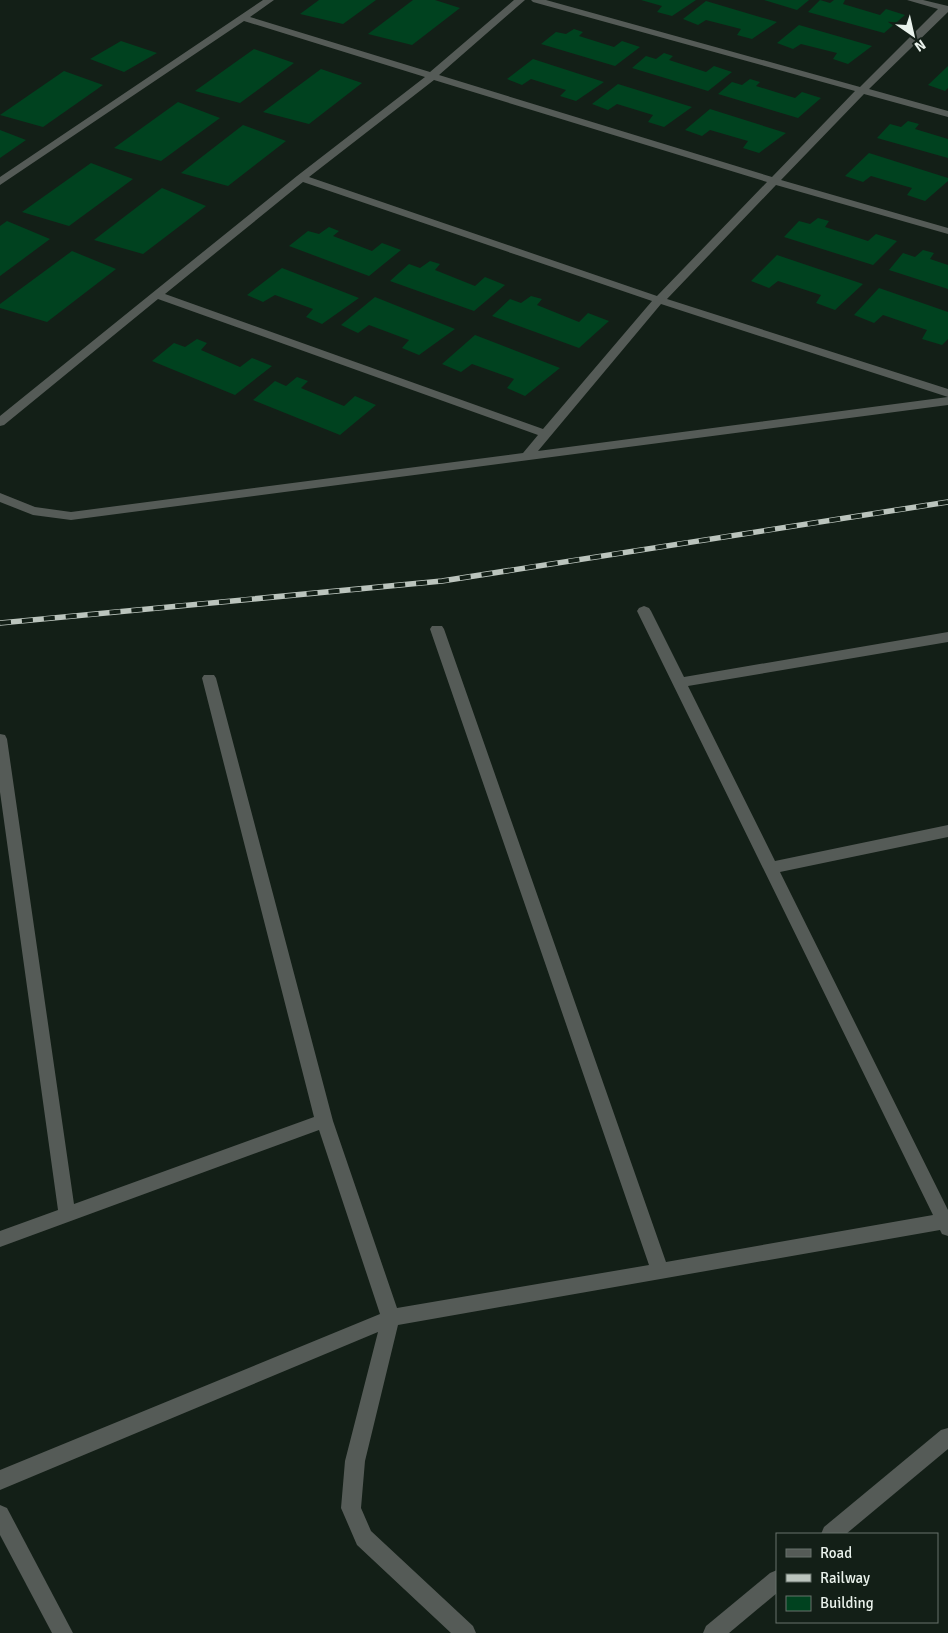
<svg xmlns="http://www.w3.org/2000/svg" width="948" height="1633" font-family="Signika,sans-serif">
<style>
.building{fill:#00421f}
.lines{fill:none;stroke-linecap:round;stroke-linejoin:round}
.minor{fill:#555b57;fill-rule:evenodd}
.rail-casing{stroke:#bbc4bd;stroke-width:5.5}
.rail{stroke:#131f17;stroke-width:4;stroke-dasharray:11;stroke-linecap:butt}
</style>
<rect width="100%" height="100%" fill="#131f17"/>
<g class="building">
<polygon points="319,0 376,0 343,24 300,14"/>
<polygon points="413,0 435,0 460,8 412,45 368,34"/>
<polygon points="641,0 696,0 672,16 657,12 662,6"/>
<polygon points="764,0 809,0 797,10"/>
<polygon points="820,0 830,3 834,0 845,0 843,4 880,15 886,9 905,15 884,33 808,12"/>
<polygon points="706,1 777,22 752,39 737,35 741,29 706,20 698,25 683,19"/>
<polygon points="799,25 872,46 848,64 833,59 837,53 801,44 793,49 777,43"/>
<polygon points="574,29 583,32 579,36 614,47 622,41 640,47 615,66 541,44 556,32 566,34"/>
<polygon points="121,41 157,53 124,72 90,59"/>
<polygon points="254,49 294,63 240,103 195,91"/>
<polygon points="664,53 673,56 669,60 706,72 714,66 732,72 708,91 632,68 646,56 656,59"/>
<polygon points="533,59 604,82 576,101 560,96 566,90 531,79 522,85 507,79"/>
<polygon points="948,66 948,88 945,91 928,85"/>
<polygon points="321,69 362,83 309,124 263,112"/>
<polygon points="64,71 103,85 43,127 0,115"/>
<polygon points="750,79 760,82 756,86 795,98 802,92 821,98 798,118 718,94 732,82 742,85"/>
<polygon points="618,84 692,107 664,127 648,122 653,115 617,104 608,110 592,104"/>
<polygon points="178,102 220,118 161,161 114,148"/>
<polygon points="710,109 786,133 759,153 743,148 748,141 710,130 702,136 685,130"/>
<polygon points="908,121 919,124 915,129 948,139 948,158 877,138 890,124 901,127"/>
<polygon points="243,125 286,141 228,186 181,173"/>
<polygon points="0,130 26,140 0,158"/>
<polygon points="869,153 948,178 948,181 925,201 907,195 912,188 871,176 863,182 845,176"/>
<polygon points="91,163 133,179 69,226 22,212"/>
<polygon points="162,188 206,206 143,254 94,240"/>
<polygon points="818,218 829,221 825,227 868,241 876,234 897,241 873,265 784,237 799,221 810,224"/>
<polygon points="7,221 50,239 0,276 0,226"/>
<polygon points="329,227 339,231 333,236 372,251 382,243 401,250 369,276 289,246 308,231 319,234"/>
<polygon points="923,250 934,253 930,259 948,265 948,289 889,270 903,253 915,257"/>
<polygon points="72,251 116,269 47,322 0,308 0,304"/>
<polygon points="777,255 863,284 835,310 816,303 821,295 778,281 769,288 751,281"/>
<polygon points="430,261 440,264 435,270 475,286 485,277 505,285 474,311 390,281 409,264 420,268"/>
<polygon points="282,268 359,298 322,324 306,317 313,309 275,295 263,302 247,295"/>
<polygon points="879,288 948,312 948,339 942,345 922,339 927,330 883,315 874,323 854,315"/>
<polygon points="531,296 542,299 537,305 579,322 588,313 609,321 579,348 492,316 510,299 521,303"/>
<polygon points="375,297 455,329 419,355 402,348 409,340 369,325 358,333 341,325"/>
<polygon points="475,335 560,368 525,396 507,388 514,379 472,364 461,372 442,364"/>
<polygon points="197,339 207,343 201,350 240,367 252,358 272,366 235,395 152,361 174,343 185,347"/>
<polygon points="297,377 308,381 301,388 344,406 355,396 376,405 340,435 253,400 275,381 286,386"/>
</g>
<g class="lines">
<g class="minor">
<path d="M263,0h11l-24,17 180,55 84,-72h11l-86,75 333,102 83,-86 -322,-89 -2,-2h15l314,87 78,-78 -31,-9h16l25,6v6l-79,77 79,22v6l-84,-23 -83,86 167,48v6l-172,-49 -109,114 281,90v8l-287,-93 -123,147 410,-54v8l-877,115 -38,-5 -33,-13v-9l35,14 36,5 452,-59 15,-18 -380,-136 -154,126 -4,1v-10l297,-240 128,-99 -181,-56 -244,164v-8zM434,80l333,102 -110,114 -348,-119zM303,182l349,119 -109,128 -378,-135z"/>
<polygon points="644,606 649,608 651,611 684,677 948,632 948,642 688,686 775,861 948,825 948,837 780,872 948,1210 948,1236 942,1234 940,1230 398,1325 365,1461 361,1508 371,1531 473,1626 476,1633 451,1633 357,1545 341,1508 345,1461 378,1332 0,1490 0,1470 380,1314 319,1130 0,1247 0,1231 58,1210 0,792 0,734 5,735 7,739 74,1204 314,1117 202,678 204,675 214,675 216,678 333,1121 397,1308 649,1265 430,629 432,626 442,626 444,629 666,1262 933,1215 637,611 639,608"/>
<polygon points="948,1428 948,1449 846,1534 821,1534 824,1527 941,1430"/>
<polygon points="0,1505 7,1508 73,1633 52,1633 0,1535"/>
<polygon points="777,1570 777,1593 729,1633 703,1633 706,1626 770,1573"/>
</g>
<defs>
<polyline id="rail" points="0,623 442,581 948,502"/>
</defs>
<use href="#rail" class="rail-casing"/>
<use href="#rail" class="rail"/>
</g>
<rect x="776" y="1533" width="162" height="90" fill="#131f17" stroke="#69736c"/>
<rect x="786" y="1549" width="25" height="8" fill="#555b57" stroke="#69736c"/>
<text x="820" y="1558" font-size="15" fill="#eaf2ec">Road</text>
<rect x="786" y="1574" width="25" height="8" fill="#bbc4bd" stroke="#69736c"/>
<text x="820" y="1583" font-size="15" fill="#eaf2ec">Railway</text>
<rect x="786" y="1596" width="25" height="15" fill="#00421f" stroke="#69736c"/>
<text x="820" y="1608" font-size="15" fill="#eaf2ec">Building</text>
<g transform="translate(913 35) rotate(146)" stroke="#131f17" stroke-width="4" paint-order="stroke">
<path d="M0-4L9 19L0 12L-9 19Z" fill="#eaf2ec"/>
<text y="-8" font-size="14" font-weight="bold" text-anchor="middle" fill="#eaf2ec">N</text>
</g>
</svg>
